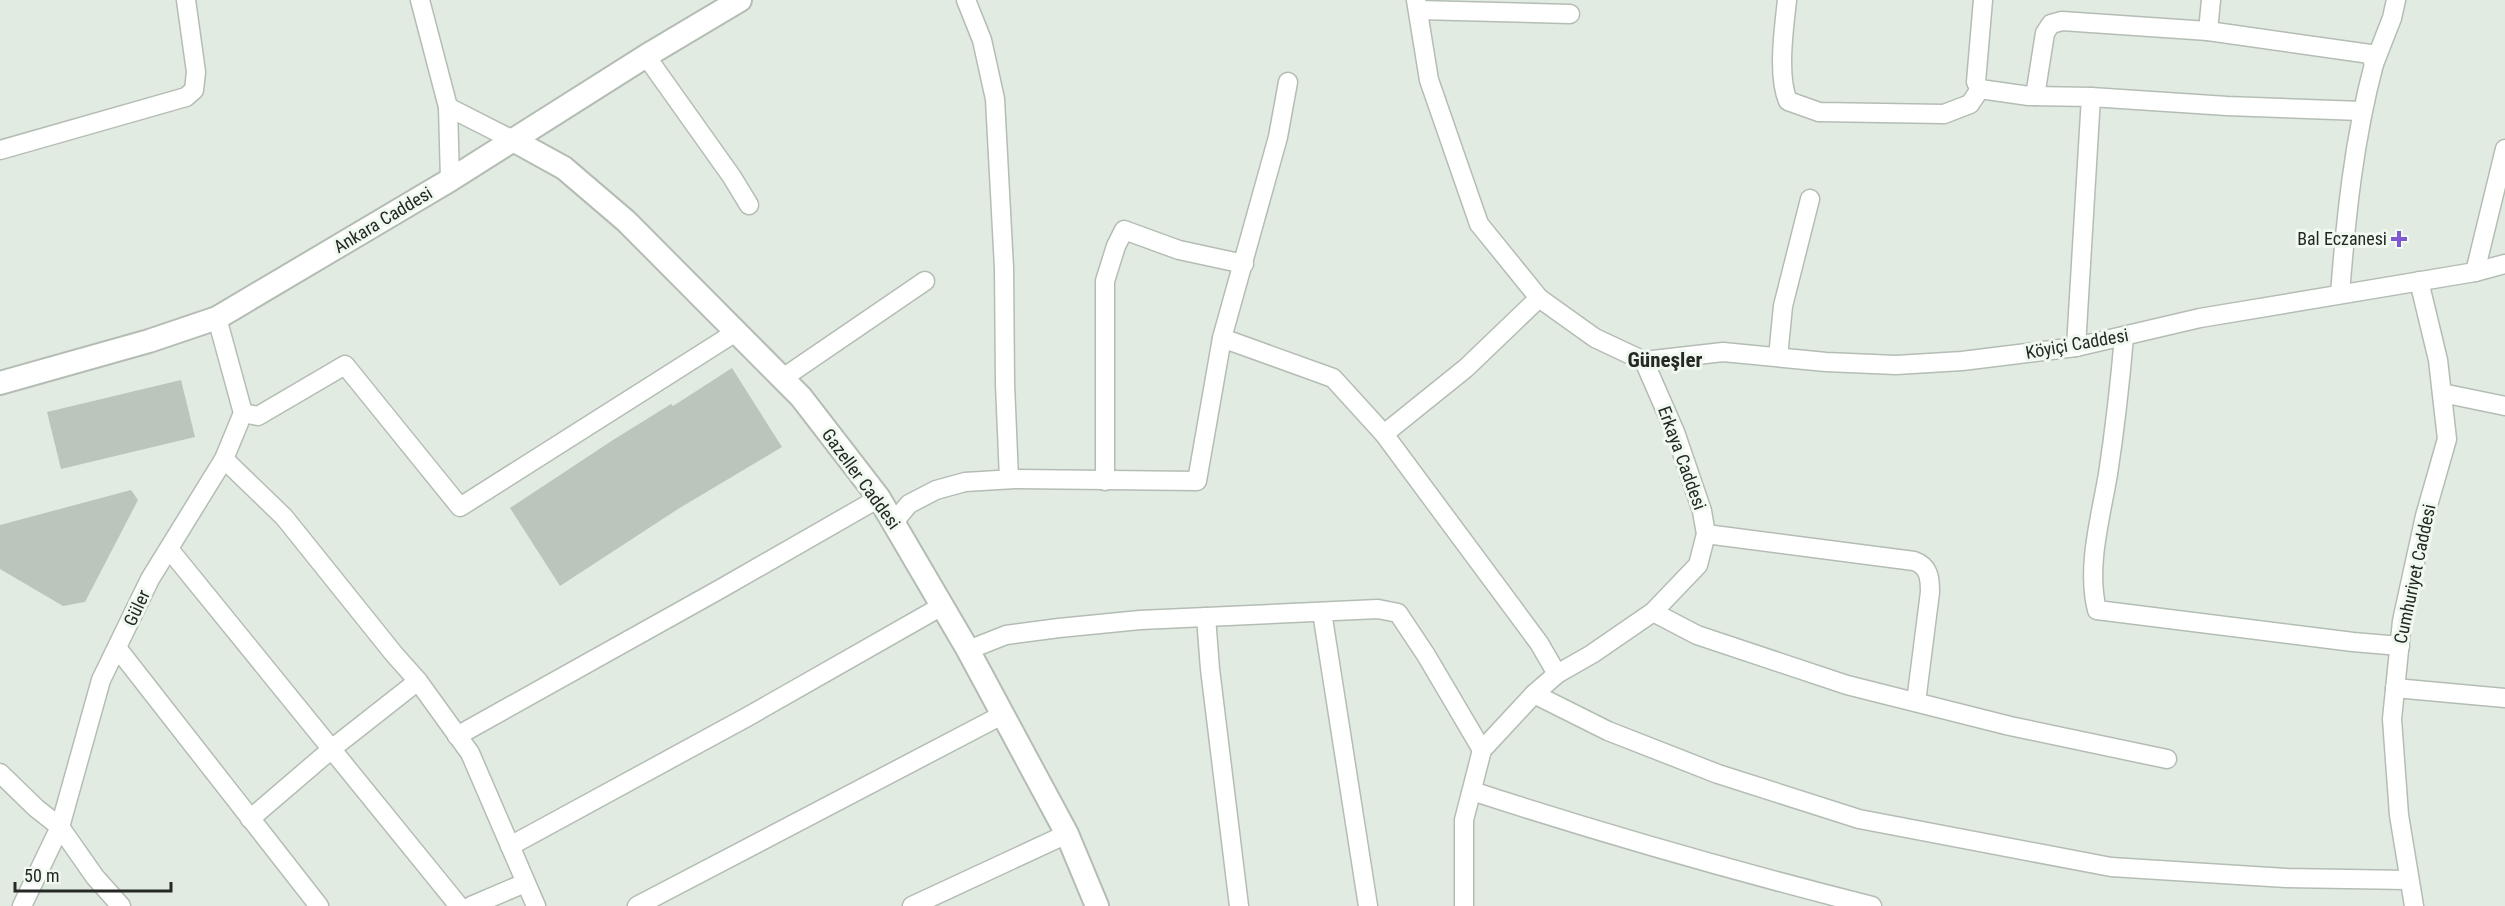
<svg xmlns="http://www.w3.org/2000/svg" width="2505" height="906" font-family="'Roboto Condensed',sans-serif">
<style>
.building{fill:#bcc5bb}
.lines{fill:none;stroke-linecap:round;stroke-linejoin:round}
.minor-casing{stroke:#b4bdb4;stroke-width:21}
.tertiary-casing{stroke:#b4bdb4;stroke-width:26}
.minor{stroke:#fff;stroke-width:18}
.tertiary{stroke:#fff;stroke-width:22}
.poi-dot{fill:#7f58d1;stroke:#eff9ef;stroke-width:2}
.labels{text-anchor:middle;stroke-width:6;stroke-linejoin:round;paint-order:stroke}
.street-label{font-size:18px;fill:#252825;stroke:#eff9ef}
.poi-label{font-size:18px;fill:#252825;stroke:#eff9ef;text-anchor:end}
.quarter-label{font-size:21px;font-weight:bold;fill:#252825;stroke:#eff9ef}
</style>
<rect width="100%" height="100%" fill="#e2ebe2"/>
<g class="building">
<polygon points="732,368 782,447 678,509 560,586 510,508 613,440 671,404 673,406"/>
<polygon points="181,380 195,437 61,469 47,412"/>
<polygon points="131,490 138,500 85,602 63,606 0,569 0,525"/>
</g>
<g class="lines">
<defs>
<g id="minor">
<polyline points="420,0 448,107 450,180"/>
<polyline points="966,0 982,40 995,99 1004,268 1005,384 1009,479"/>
<polyline points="1416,0 1429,80 1479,224 1539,298 1595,338 1644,361 1675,432 1702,511 1706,534 1698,565 1653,612 1592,654 1557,674 1534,694 1482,750 1464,820 1464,906"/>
<path d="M1787,0c-3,28 -10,76 1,101l31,11 125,2 26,-10 10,-15"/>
<polyline points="1983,0 1976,82 1980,89 2029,96 2091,97 2076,347"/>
<path d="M2211,0l-3,31 162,23 4,10c-20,75 -28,152 -34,230"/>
<polyline points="1418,10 1570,14"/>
<polyline points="646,56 732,177 749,205"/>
<polyline points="2374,64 2392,18 2396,0"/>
<polyline points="1288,82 1278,137 1222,338 1333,378 1384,434"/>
<polyline points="2035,96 2045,33 2051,24 2062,21 2208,31"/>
<polyline points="2091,97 2227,106 2361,111"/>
<polyline points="448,107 513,140"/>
<polyline points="0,150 186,97 194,90 196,72 186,0"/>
<polyline points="2475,272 2505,149"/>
<polyline points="1539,298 1466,368 1384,434 1539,643 1557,674"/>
<path d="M2124,337c-4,46 -9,91 -16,137 -7,42 -22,93 -11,136l256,32 47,4"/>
<polyline points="1778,357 1783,306 1810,199"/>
<polyline points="1644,361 1723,352 1826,362 1896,365 1962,361 2076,347 2200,318 2475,272 2505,264"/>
<polyline points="783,378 925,281"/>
<polyline points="2442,393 2505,406"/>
<polyline points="243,413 258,416 345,365 460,507 736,332"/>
<polyline points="224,459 284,517 394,654 418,681"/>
<polyline points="1105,481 1105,281 1116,246 1124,230 1179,250 1244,264"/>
<polyline points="894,522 909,504 936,490 965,482 1015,479 1197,481 1222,338"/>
<path d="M1706,534l208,27c15,5 16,17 16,31l-14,110"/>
<polyline points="169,549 459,906"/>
<polyline points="1322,612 1368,906"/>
<polyline points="1653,612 1697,635 1847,685 2010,726 2167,759"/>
<polyline points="1206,617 1210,669 1239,906"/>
<polyline points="118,649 319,906"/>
<polyline points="968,650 1006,635 1059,628 1140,620 1378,609 1398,613 1426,655 1482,750"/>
<polyline points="2395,688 2505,698"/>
<polyline points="1534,694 1608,731 1718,774 1859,819 2111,867 2286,878 2408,880"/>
<polyline points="457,736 722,588 879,498"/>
<polyline points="0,773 36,808 60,827 95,877 121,906"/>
<path d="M1472,791c132,43 266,81 400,115"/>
<polyline points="250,819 334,747 418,681 470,753 536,906"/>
<polyline points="510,846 747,717 942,606"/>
<polyline points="22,906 60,827 101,680 150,579 224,459 243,413 217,318"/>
<polyline points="471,906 525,883"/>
<polyline points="637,906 1002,715"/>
<polyline points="912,906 1067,834"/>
<polyline points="2414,906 2399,815 2392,719 2402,621 2425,516 2447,439 2438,360 2419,281"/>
</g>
<g id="tertiary">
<polyline points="513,140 564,168 626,221 801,397 879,498 968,650 1067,834 1097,906"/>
<polyline points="0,383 149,341 217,318 450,180 646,56 740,0"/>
</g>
</defs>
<use href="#minor" class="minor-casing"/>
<use href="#tertiary" class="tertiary-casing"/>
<use href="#minor" class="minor"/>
<use href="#tertiary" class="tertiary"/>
</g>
<path class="poi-dot" d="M2396 230h6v6h6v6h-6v6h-6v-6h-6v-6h6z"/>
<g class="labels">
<g class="street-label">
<text transform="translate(383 220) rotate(-31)" y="6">Ankara Caddesi</text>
<text transform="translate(2077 344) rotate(-10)" y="6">Köyiçi Caddesi</text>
<text transform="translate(1682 458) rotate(70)" y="6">Erkaya Caddesi</text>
<text transform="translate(861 479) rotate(54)" y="6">Gazeller Caddesi</text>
<text transform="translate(2415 574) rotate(-78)" y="6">Cumhuriyet Caddesi</text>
<text transform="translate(137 608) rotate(-65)" y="6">Güler</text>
</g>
<g class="poi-label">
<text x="2387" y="245">Bal Eczanesi</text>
</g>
<g class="quarter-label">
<text x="1665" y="367">Güneşler</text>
</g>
</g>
<path d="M15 882v9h156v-9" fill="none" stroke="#252825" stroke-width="3"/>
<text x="24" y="882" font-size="18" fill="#252825" stroke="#eff9ef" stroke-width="4.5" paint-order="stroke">50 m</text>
</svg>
